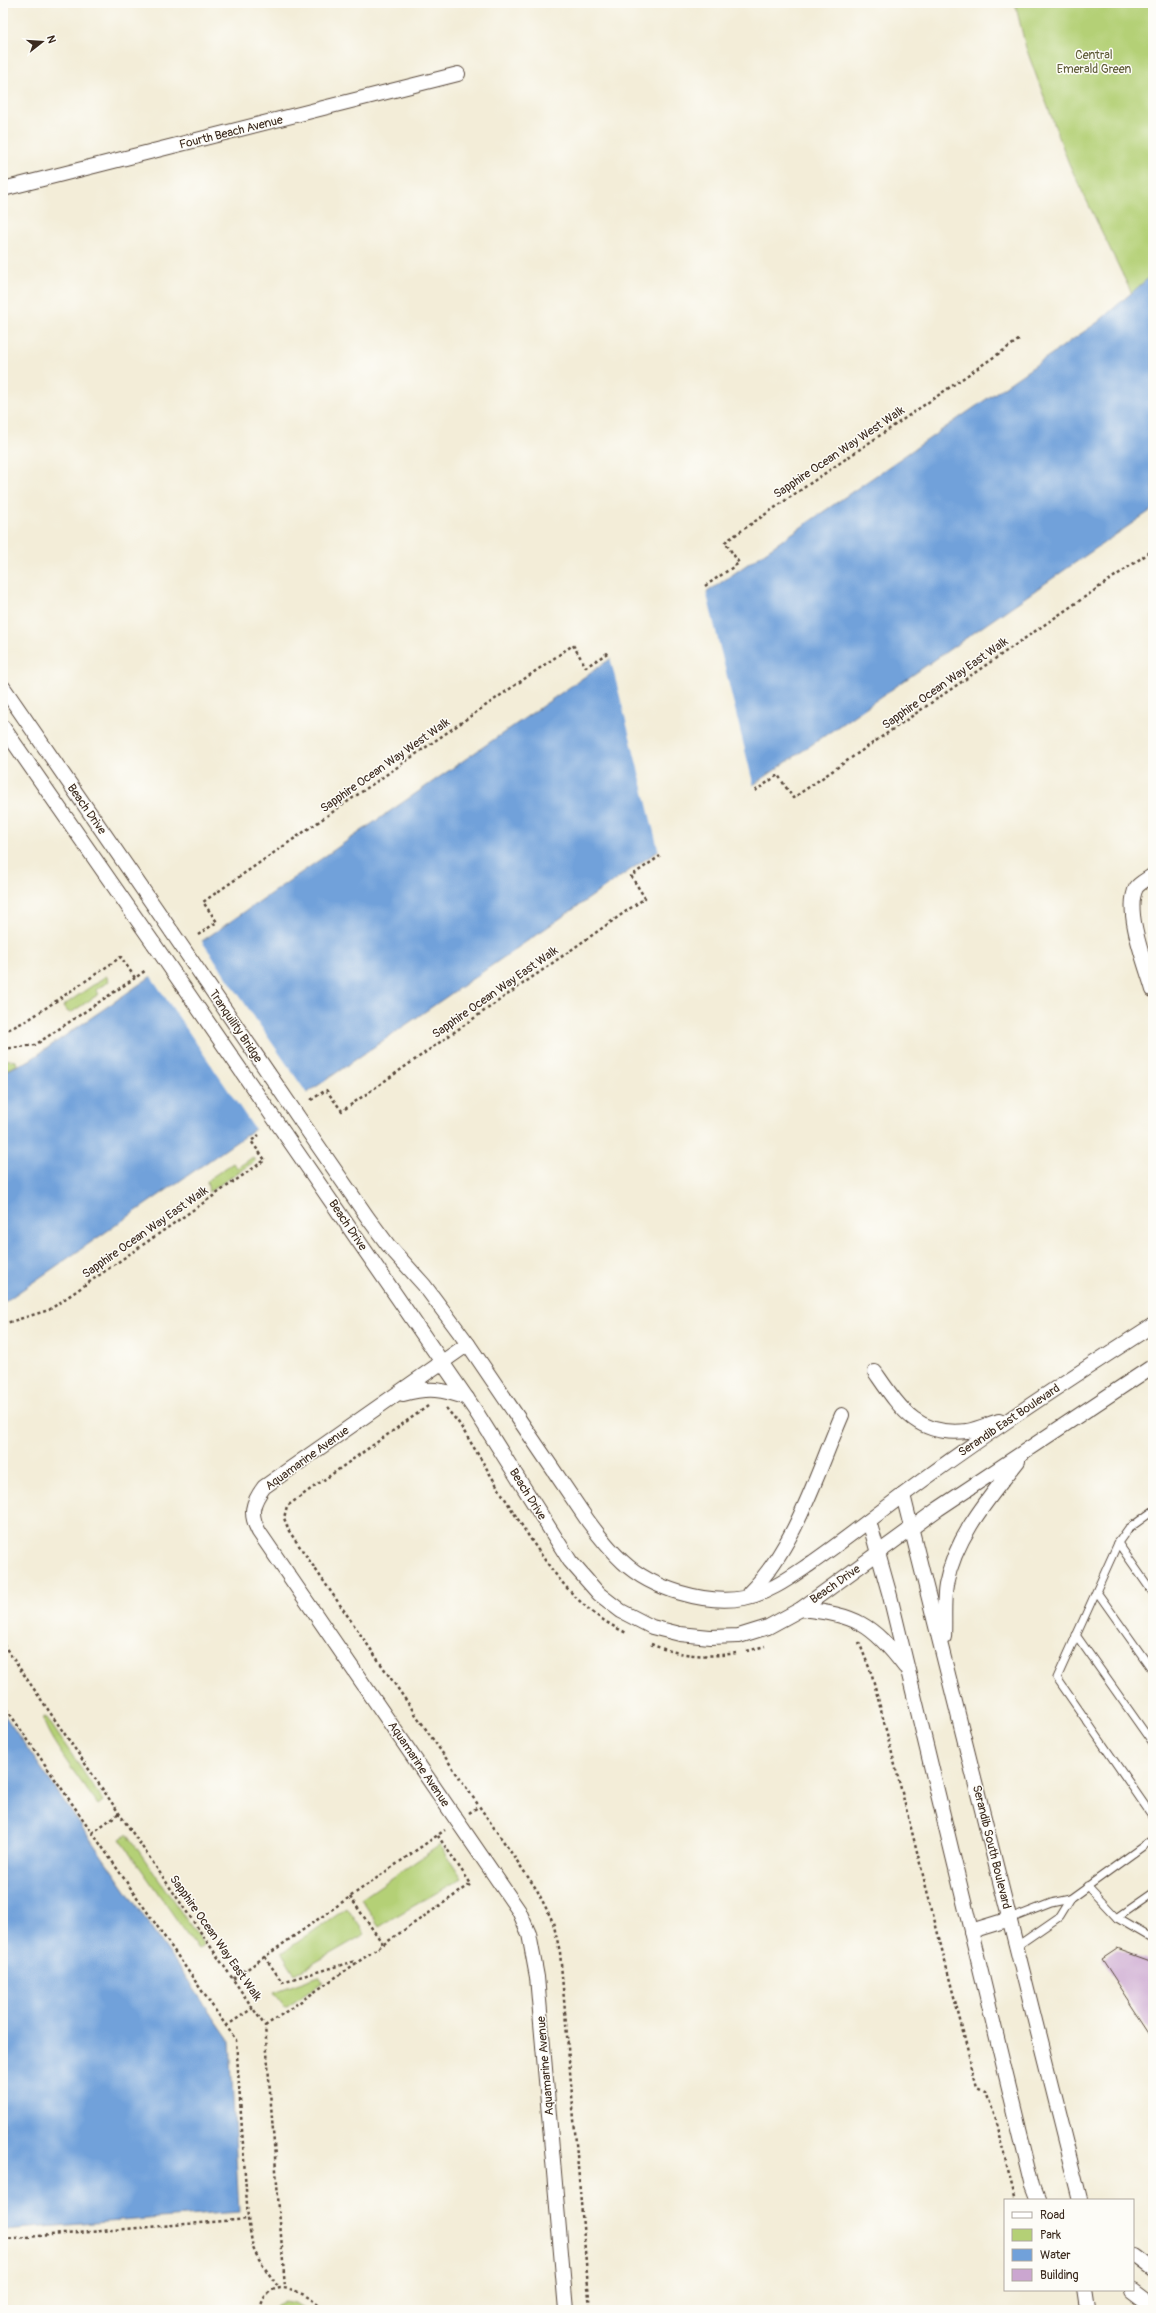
<svg xmlns="http://www.w3.org/2000/svg" width="1156" height="2313" font-family="Pangolin,sans-serif">
<style>
.green{fill:#b4d076;stroke:#787d4a}
.water{fill:#71a1da;stroke:#56667c}
.pier{fill:#f3edd8}
.building{fill:#cba6d0}
.lines{fill:none;stroke-linecap:round;stroke-linejoin:round}
.lane-casing{stroke:#57473a;stroke-width:9}
.street-casing{stroke:#57473a;stroke-width:16}
.path{stroke:#57473a;stroke-width:2.5;stroke-dasharray:3 3;stroke-linecap:butt}
.lane{stroke:#fff;stroke-width:7}
.street{stroke:#fff;stroke-width:14}
.street-bridge-casing{stroke:#57473a;stroke-width:16;stroke-linecap:butt}
.street-bridge{stroke:#fff;stroke-width:14}
.labels{text-anchor:middle;stroke-width:3;stroke-linejoin:round;paint-order:stroke}
.park-label{font-size:12px;fill:#5f5c38;stroke:#fdfcf7}
.street-label{font-size:12px;fill:#3b2a1e;stroke:#fdfcf7}
</style>
<rect width="100%" height="100%" fill="#fdfcf7"/>
<filter id="ink" filterUnits="userSpaceOnUse"><feTurbulence type="fractalNoise" baseFrequency=".025" numOctaves="2"/><feDisplacementMap in="SourceGraphic" scale="8" xChannelSelector="R" yChannelSelector="G"/><feConvolveMatrix kernelMatrix="1 2 1 2 8 2 1 2 1" color-interpolation-filters="sRGB"/></filter>
<filter id="wash" filterUnits="userSpaceOnUse"><feTurbulence type="fractalNoise" baseFrequency=".012" numOctaves="4" result="noise"/><feDisplacementMap in="SourceGraphic" scale="16" xChannelSelector="R" yChannelSelector="G"/><feGaussianBlur stdDeviation="0.9" result="paint"/><feColorMatrix in="noise" values="0 0 0 0 0 0 0 0 0 0 0 0 0 0 0 0 0 1.4 0 .05"/><feComposite in="paint" operator="in"/></filter>
<g filter="url(#wash)">
<rect width="100%" height="100%" fill="#f3edd8"/>
<g class="green">
<polygon points="1015,3 1153,3 1153,322 1131,292 1069,164 1026,48"/>
<polygon points="106,976 109,981 96,990 99,994 72,1012 68,1012 63,1006"/>
<polygon points="3,1059 16,1061 17,1065 3,1071"/>
<polygon points="253,1157 255,1161 209,1192 207,1181 209,1179 233,1163 237,1168"/>
<path d="M44,1717l3,1 56,83 -5,4c-9,-13 -58,-76 -54,-88z"/>
<polygon points="127,1834 204,1945 198,1950 120,1839"/>
<polygon points="440,1845 462,1878 379,1926 361,1899"/>
<polygon points="347,1908 365,1934 295,1974 282,1953"/>
<polygon points="319,1976 323,1982 287,2007 285,2007 274,1992"/>
<polygon points="284,2301 295,2303 306,2310 272,2310 276,2305"/>
</g>
<g class="water">
<polygon points="1153,274 1153,509 3,1303 3,1072 30,1060 1098,322"/>
<polygon points="3,1713 230,2041 239,2212 3,2230"/>
</g>
<g class="pier">
<polygon points="706,591 754,787 659,852 610,657"/>
<polygon points="201,940 308,1095 256,1131 150,975"/>
</g>
<g id="blocks">
<polygon class="building" points="1117,1949 1153,1962 1153,2037 1102,1959"/>
</g>
</g>
<g filter="url(#ink)">
<use href="#blocks" fill-opacity="0" stroke="#57473a" stroke-width="1"/>
<g class="lines">
<defs>
<g id="lane">
<polyline points="1153,1511 1128,1529 1118,1543 1153,1593"/>
<polyline points="1118,1543 1057,1678 1153,1817"/>
<polyline points="1097,1592 1153,1671"/>
<polyline points="1076,1635 1153,1744"/>
<polyline points="1087,1886 1117,1918 1153,1939"/>
<polyline points="1117,1918 1153,1893"/>
<polyline points="1010,1919 1051,1903 1070,1899"/>
<polyline points="1017,1946 1059,1917 1070,1899 1153,1839"/>
</g>
<g id="street">
<polyline points="3,189 458,74"/>
<polyline points="3,687 172,932"/>
<polyline points="3,727 154,944"/>
<path d="M1153,875c-5,4 -14,8 -17,13 -12,24 10,77 17,102"/>
<path d="M301,1121l67,97 20,27 36,40 44,59 120,177c11,15 22,29 35,41 29,27 83,43 121,36 26,-5 48,-22 69,-36 40,-28 78,-59 117,-87 73,-53 148,-102 223,-150"/>
<polyline points="284,1133 475,1410 570,1561 599,1594 621,1611 652,1627 680,1634 710,1637 739,1636 768,1627 801,1609 938,1509 1153,1366"/>
<path d="M468,1344l-204,143c-12,16 -15,27 -5,45l260,379 10,23 8,43 29,333"/>
<path d="M875,1372c25,36 42,65 92,59 11,-2 22,-7 32,-10"/>
<path d="M403,1394c26,-7 39,-5 64,4"/>
<polyline points="903,1495 1080,2200"/>
<polyline points="869,1521 890,1596 1033,2187 1038,2200"/>
<path d="M749,1593c46,-45 68,-120 93,-178"/>
<path d="M801,1609c54,6 71,14 104,58"/>
<path d="M944,1637c1,-16 -1,-36 2,-52 9,-48 43,-87 72,-124"/>
<polyline points="971,1931 1010,1919"/>
<polyline points="1133,2256 1153,2271"/>
<polyline points="1084,2290 1087,2310"/>
<polyline points="1132,2290 1153,2306"/>
</g>
</defs>
<use href="#lane" class="lane-casing"/>
<use href="#street" class="street-casing"/>
<g class="path">
<polyline points="705,586 739,563 725,542 1020,339"/>
<polyline points="755,791 778,775 793,798 1153,550"/>
<polyline points="198,935 217,922 203,902 573,645 586,667 609,652"/>
<polyline points="3,1032 28,1020 121,957 135,978 146,970"/>
<polyline points="3,1049 35,1045 135,978"/>
<polyline points="311,1100 326,1090 342,1111 645,898 631,876 660,856"/>
<polyline points="3,1324 49,1310 265,1160 251,1141 259,1135"/>
<polyline points="428,1406 287,1506 284,1518 289,1531 537,1890 553,1922 560,1952 590,2310"/>
<path d="M446,1408l12,14c19,30 37,61 56,91 30,47 60,97 113,120"/>
<polyline points="859,1642 872,1675 977,2087 985,2091 995,2120 1016,2200"/>
<polyline points="3,1644 265,2026 285,2288"/>
<path d="M651,1644c26,12 57,14 85,9"/>
<polyline points="747,1651 765,1646"/>
<polyline points="3,1704 236,2040 248,2219 253,2248 259,2260 279,2288"/>
<polyline points="469,1813 478,1807"/>
<polyline points="92,1833 119,1813"/>
<polyline points="350,1897 383,1944"/>
<polyline points="265,1957 282,1982 355,1961"/>
<polyline points="233,1979 445,1830"/>
<polyline points="226,2026 253,2008"/>
<polyline points="265,2026 471,1884 438,1836"/>
<polyline points="3,2239 248,2219"/>
<path d="M260,2310c7,-38 46,-19 63,0"/>
</g>
<use href="#lane" class="lane"/>
<use href="#street" class="street"/>
<defs>
<g id="street-bridge">
<polyline points="172,932 301,1121"/>
<polyline points="154,944 284,1133"/>
</g>
</defs>
<use href="#street-bridge" class="street-bridge-casing"/>
<use href="#street-bridge" class="street-bridge"/>
</g>
</g>
<g class="labels">
<g class="park-label">
<text x="1094" y="59">Central<tspan x="1094" dy="14">Emerald Green</tspan></text>
</g>
<g class="street-label">
<text transform="translate(231 132) rotate(-14)" y="4">Fourth Beach Avenue</text>
<text transform="translate(839 452) rotate(-34)" y="4">Sapphire Ocean Way West Walk</text>
<text transform="translate(945 683) rotate(-35)" y="4">Sapphire Ocean Way East Walk</text>
<text transform="translate(385 765) rotate(-35)" y="4">Sapphire Ocean Way West Walk</text>
<text transform="translate(87 809) rotate(55)" y="4">Beach Drive</text>
<text transform="translate(495 992) rotate(-35)" y="4">Sapphire Ocean Way East Walk</text>
<text transform="translate(236 1026) rotate(56)" y="4">Tranquility Bridge</text>
<text transform="translate(348 1225) rotate(56)" y="4">Beach Drive</text>
<text transform="translate(145 1232) rotate(-35)" y="4">Sapphire Ocean Way East Walk</text>
<text transform="translate(1009 1420) rotate(-34)" y="4">Serandib East Boulevard</text>
<text transform="translate(307 1458) rotate(-36)" y="4">Aquamarine Avenue</text>
<text transform="translate(528 1494) rotate(58)" y="4">Beach Drive</text>
<text transform="translate(835 1584) rotate(-35)" y="4">Beach Drive</text>
<text transform="translate(419 1764) rotate(56)" y="4">Aquamarine Avenue</text>
<text transform="translate(992 1847) rotate(76)" y="4">Serandib South Boulevard</text>
<text transform="translate(216 1938) rotate(55)" y="4">Sapphire Ocean Way East Walk</text>
<text transform="translate(545 2066) rotate(-95)" y="4">Aquamarine Avenue</text>
</g>
</g>
<rect width="1156" height="2313" fill="none" stroke="#fdfcf7" stroke-width="16"/>
<rect x="1004" y="2199" width="130" height="92" fill="#fdfcf7" stroke="#afa8a0"/>
<rect x="1012" y="2212" width="20" height="6" fill="#ffffff" stroke="#afa8a0"/>
<text x="1040" y="2219" font-size="12" fill="#3b2a1e">Road</text>
<rect x="1012" y="2229" width="20" height="12" fill="#b4d076" stroke="#afa8a0"/>
<text x="1040" y="2239" font-size="12" fill="#3b2a1e">Park</text>
<rect x="1012" y="2249" width="20" height="12" fill="#71a1da" stroke="#afa8a0"/>
<text x="1040" y="2259" font-size="12" fill="#3b2a1e">Water</text>
<rect x="1012" y="2269" width="20" height="12" fill="#cba6d0" stroke="#afa8a0"/>
<text x="1040" y="2279" font-size="12" fill="#3b2a1e">Building</text>
<g transform="translate(42 42) rotate(73)" stroke="#fdfcf7" stroke-width="3" paint-order="stroke">
<path d="M0-3L7 15L0 10L-7 15Z" fill="#3b2a1e"/>
<text y="-6" font-size="11" font-weight="bold" text-anchor="middle" fill="#3b2a1e">N</text>
</g>
</svg>
